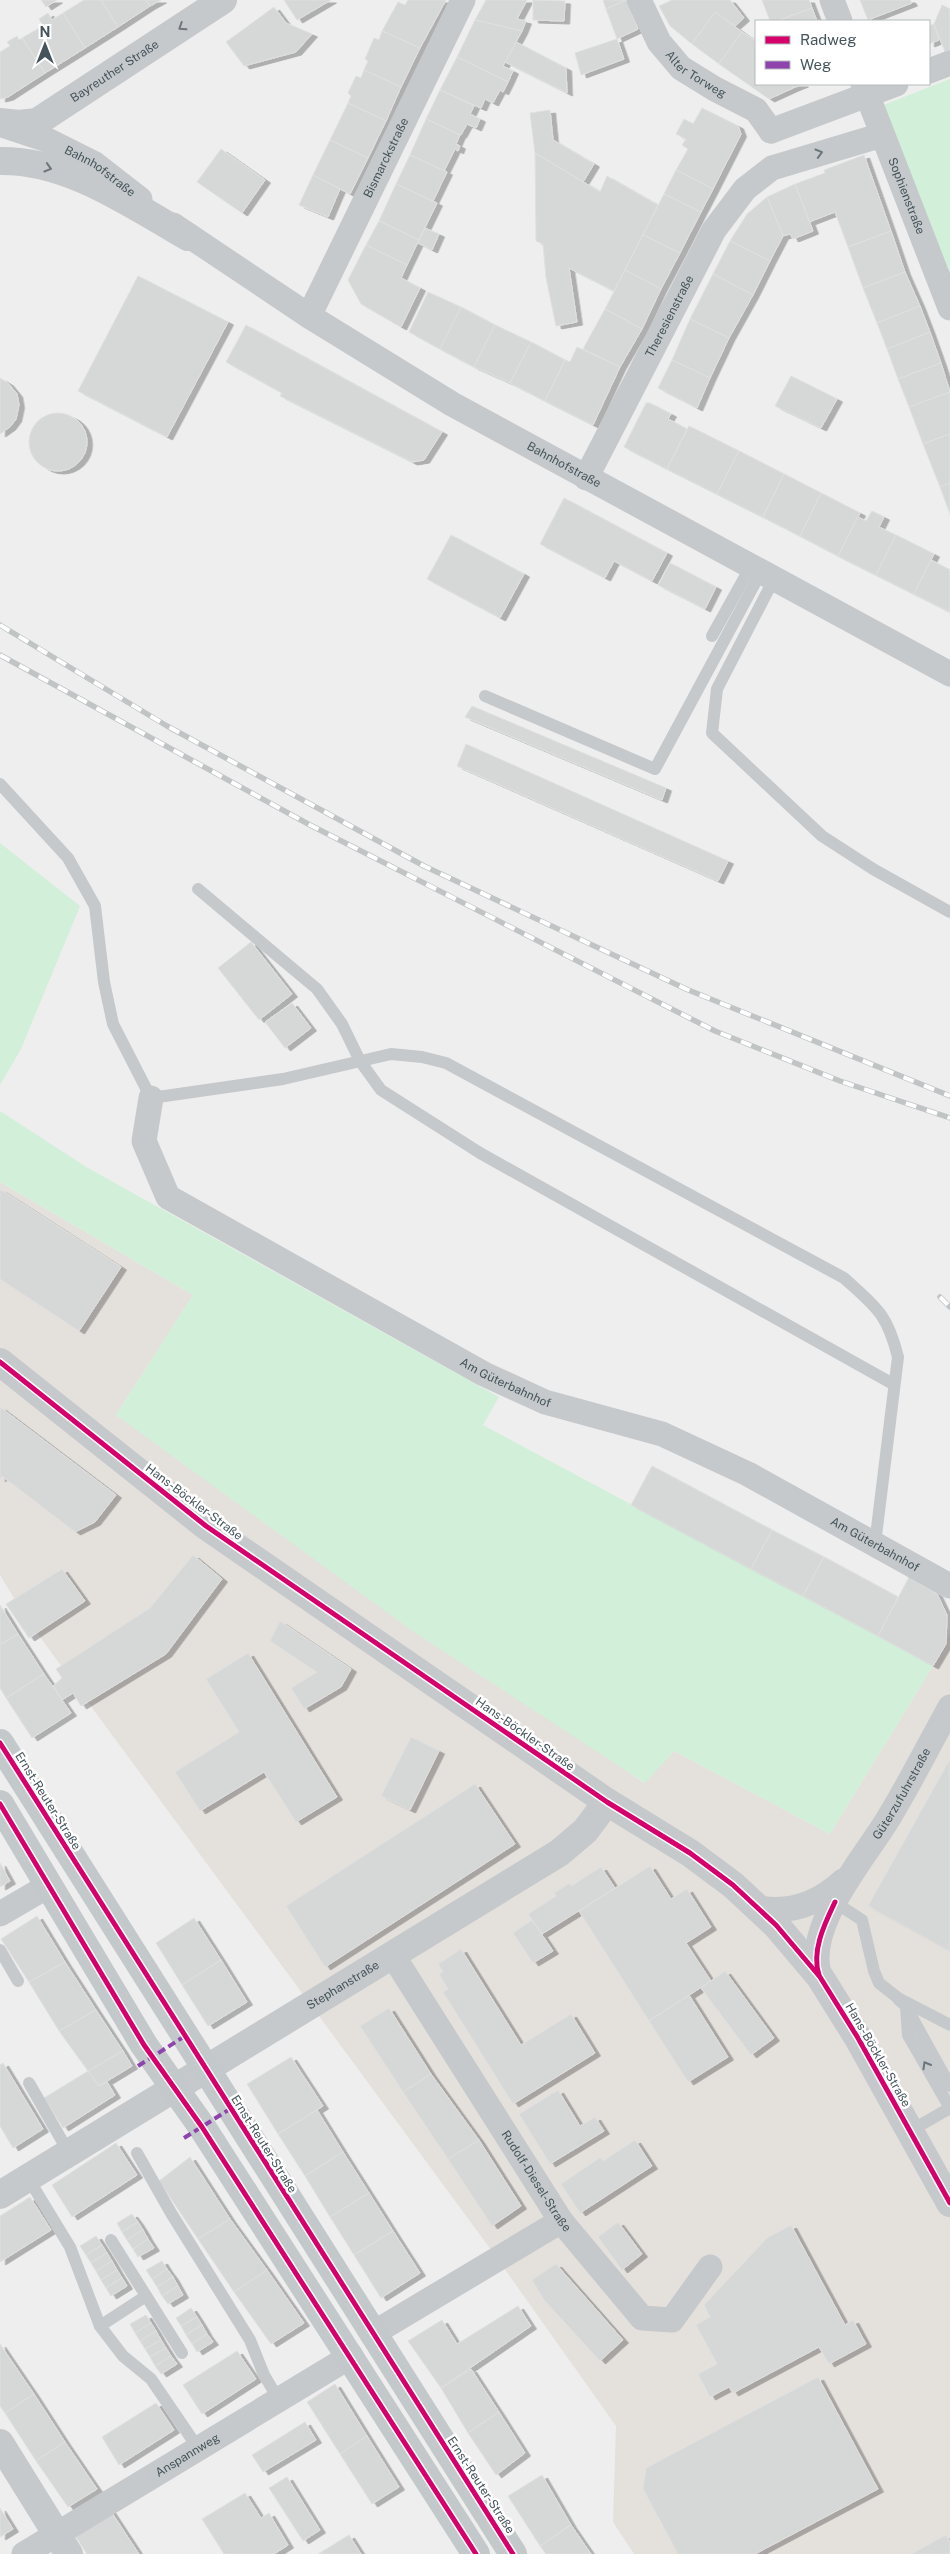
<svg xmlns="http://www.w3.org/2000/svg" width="950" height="2554" font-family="'Public Sans',sans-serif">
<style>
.commercial{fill:#e4e0dc}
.green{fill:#d2efd9}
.building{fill:#d6d7d7;stroke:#e0e0e1;filter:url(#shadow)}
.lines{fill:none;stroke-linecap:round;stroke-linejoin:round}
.lane{stroke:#c5c9cb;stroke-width:12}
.street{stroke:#c5c9cb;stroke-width:25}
.secondary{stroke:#c6c9cc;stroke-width:28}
.primary{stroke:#c3c8ca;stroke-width:28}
.rail-casing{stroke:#c1c4c5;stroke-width:5.5}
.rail{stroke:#fff;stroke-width:4;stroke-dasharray:11;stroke-linecap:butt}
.quiet{stroke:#8e44ad;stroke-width:4;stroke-dasharray:8 4;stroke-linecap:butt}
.cycleway-casing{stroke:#fff;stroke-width:8}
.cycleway{stroke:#d6006c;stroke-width:5}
.oneway{stroke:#6c777d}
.oneway2{stroke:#6b777d}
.labels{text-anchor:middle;stroke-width:5;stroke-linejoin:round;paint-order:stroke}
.street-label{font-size:12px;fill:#45545b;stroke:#fff}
</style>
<defs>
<filter id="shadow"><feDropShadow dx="5.5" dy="3" stdDeviation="0" flood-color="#0004"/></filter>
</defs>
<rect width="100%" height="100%" fill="#efeeee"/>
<polygon class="commercial" points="0,1182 193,1295 116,1415 644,1783 674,1751 830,1834 933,1666 950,1633 950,2554 634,2554 613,2522 616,2426 489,2247 26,1618 0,1575"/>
<g class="green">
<polygon points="950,79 950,277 881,106"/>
<polygon points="0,843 80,906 21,1049 0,1085"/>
<polygon points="0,1111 88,1168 499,1397 483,1425 933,1666 830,1834 674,1751 645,1783 414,1632 116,1415 193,1295 0,1182"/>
</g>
<g class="building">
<polygon points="41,0 57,0 46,7"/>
<polygon points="84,0 101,0 118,27 85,48 63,13"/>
<polygon points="101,0 146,0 150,6 118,27"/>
<polygon points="146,0 161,0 150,6"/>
<polygon points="284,0 331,0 297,20"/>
<polygon points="408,0 446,0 420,48 382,31 398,2 405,5"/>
<polygon points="486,0 527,0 517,19 526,21 522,31 475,20"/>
<polygon points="533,0 565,1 564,21 533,20"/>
<polygon points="603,0 626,0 606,9"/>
<polygon points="626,0 638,29 617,39 606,9"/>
<polygon points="672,0 730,0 744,18 735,26 715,12 692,44 670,26 659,6"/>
<polygon points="762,0 809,0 812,8 777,21 770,21"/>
<polygon points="860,0 910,0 912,3 868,20"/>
<polygon points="942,5 950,9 950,50 945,52 934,24"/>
<polygon points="274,7 286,23 312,34 296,52 244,66 226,42"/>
<polygon points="812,8 817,21 777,21"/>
<polygon points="715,12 742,32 719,64 692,44"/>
<polygon points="48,13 52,20 63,13 85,48 45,73 22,38 43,26 39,19"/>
<polygon points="475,20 522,31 503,66 513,71 508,82 457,57"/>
<polygon points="934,24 939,40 929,44 929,26"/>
<polygon points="382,31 420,48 401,87 364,70 368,61 365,59 374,38 379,40"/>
<polygon points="742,32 756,41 756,84 791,84 793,88 769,99 719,64"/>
<polygon points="17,36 19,40 22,38 45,73 8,97 0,99 0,52 10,46 7,42"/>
<polygon points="617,39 624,59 581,75 575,53"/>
<polygon points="516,42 566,68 567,93 505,62"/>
<polygon points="457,57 508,82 503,92 500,90 493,103 485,99 481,108 440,90"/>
<polygon points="364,70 401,87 386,121 348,103 351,96 348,93 356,76 361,78"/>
<polygon points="791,84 803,84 793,88"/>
<polygon points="440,90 474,106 470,114 480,119 476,128 467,124 461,135 426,119"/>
<polygon points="348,103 386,121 368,158 330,140"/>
<polygon points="702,108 738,126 741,134 713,189 676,170 688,149 682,145 686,139 676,134 684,119 693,124"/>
<polygon points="550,110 553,140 594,164 583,182 535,153 530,113"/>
<polygon points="426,119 460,135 456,144 460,146 458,151 455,149 444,171 410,155"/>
<polygon points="330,140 368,158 350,194 313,175"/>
<polygon points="221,149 265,180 242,213 197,182"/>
<polygon points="535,153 600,192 607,176 658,205 614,291 569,268 577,322 556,326 546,278 543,244 536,241"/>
<polygon points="410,155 447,172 433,201 396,184"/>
<polygon points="864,155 891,231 848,247 835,212 809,222 795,184 825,173 824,170"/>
<polygon points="676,170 713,189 701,212 664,194"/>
<polygon points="313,175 340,189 328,217 299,205"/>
<polygon points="396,184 437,203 419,240 379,221"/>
<polygon points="795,184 813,231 793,239 790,234 783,236 767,197"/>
<polygon points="664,194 701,212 680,253 643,235"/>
<polygon points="767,197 783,236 770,261 730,241 747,214"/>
<polygon points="379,221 419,240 407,265 366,245"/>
<polygon points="425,228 439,234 432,250 418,243"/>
<polygon points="891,231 905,272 863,288 848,247"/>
<polygon points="643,235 680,253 661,289 625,270"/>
<polygon points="730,241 770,261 753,295 713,274"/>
<polygon points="366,245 407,265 401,278 420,288 401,327 361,304 348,280"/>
<polygon points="625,270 661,289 642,329 605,309"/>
<polygon points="905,272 920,306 877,323 863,288"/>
<polygon points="713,274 753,295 729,338 690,319"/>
<polygon points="138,276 228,322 167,437 78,391"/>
<polygon points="428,292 461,307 440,349 409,332"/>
<polygon points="920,306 930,332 887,349 877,323"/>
<polygon points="461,307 495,325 474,367 440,349"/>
<polygon points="605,309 642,329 620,367 583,349"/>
<polygon points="690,319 729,338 710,378 672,360"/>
<polygon points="246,325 442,432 424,460 412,462 280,396 282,393 226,362"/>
<polygon points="495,325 531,342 510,383 474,367"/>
<polygon points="930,332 941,363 898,379 887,349"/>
<polygon points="531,342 565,360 545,401 510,383"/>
<polygon points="577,347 620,367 593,425 545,401 565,360 570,362"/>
<polygon points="672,360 710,378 697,408 658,388"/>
<polygon points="941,363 950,392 909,407 898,379"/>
<polygon points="791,376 837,399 821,428 775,406"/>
<polygon points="0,378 8,383 17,394 19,405 16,419 10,427 0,434"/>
<polygon points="950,392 950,434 923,444 909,407"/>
<polygon points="646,403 650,403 671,414 668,419 687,429 667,469 624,447"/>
<circle cx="58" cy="442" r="29"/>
<polygon points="689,426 739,451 717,494 667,469"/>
<polygon points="950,434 950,483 940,487 923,444"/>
<polygon points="739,451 784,474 763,517 717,494"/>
<polygon points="784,474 821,493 800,536 763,517"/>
<polygon points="950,483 950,514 940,487"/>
<polygon points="821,493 860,513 838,556 800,536"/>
<polygon points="564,498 667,553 652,581 614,561 605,578 540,544"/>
<polygon points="872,511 884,517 879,527 896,535 876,575 838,556 858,517 866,521"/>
<polygon points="451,535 524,574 500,618 427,579"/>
<polygon points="896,535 934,554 914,594 876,575"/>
<polygon points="931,560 950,570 950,612 914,594"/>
<polygon points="670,563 716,587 705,609 658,585"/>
<polygon points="472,706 666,788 662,800 465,717"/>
<polygon points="466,744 728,861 718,881 457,766"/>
<polygon points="251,942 292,994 259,1020 218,968"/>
<polygon points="292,1003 311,1028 285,1048 265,1022"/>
<polygon points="0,1189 121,1267 79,1331 0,1279"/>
<polygon points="0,1407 116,1495 95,1522 75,1532 2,1476 0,1479"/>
<polygon points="652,1466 772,1530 751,1569 631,1505"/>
<polygon points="772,1530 824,1557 803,1596 751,1569"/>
<polygon points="193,1555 222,1579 166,1654 81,1706 73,1693 62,1700 53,1686 62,1678 56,1669 150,1608"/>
<polygon points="824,1557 898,1597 878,1636 803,1596"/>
<polygon points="62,1569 85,1601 29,1638 6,1604"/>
<polygon points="909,1577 937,1594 947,1615 946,1644 933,1666 878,1636"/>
<polygon points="0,1605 18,1634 0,1645"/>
<polygon points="280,1621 351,1669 341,1687 304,1709 291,1688 317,1672 270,1641"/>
<polygon points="18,1634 44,1674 6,1698 0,1688 0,1645"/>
<polygon points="248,1653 337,1797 296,1822 264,1772 200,1811 175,1772 239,1732 206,1679"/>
<polygon points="44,1674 71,1713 32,1738 6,1698"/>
<polygon points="411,1737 439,1751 410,1810 381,1796"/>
<polygon points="950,1759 950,1951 868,1906"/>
<polygon points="475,1784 515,1844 325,1967 286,1906"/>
<polygon points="0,1863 10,1881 0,1887"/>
<polygon points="650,1866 671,1899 687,1889 711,1927 686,1943 711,1981 649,2021 579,1911"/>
<polygon points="601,1867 615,1888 542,1934 528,1914 556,1896 554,1893 570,1883 571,1886"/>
<polygon points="37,1916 65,1962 29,1982 1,1939"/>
<polygon points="194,1918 221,1960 182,1985 156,1943"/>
<polygon points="532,1920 553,1951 533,1963 513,1933"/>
<polygon points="461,1949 521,2045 571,2014 595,2053 513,2104 443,1992 448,1989 439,1974 443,1972 438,1964"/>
<polygon points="221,1960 247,2002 208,2026 182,1985"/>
<polygon points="65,1962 96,2010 59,2031 29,1982"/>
<polygon points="725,1971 774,2038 751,2055 701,1988"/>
<polygon points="689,1995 728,2057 688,2082 649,2021"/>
<polygon points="389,2008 431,2074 403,2092 360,2026"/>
<polygon points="96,2010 123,2051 88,2071 59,2031"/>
<polygon points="123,2051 132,2066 99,2086 88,2071"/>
<polygon points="291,2057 323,2106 278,2134 247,2084"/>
<polygon points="3,2063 43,2129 13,2148 0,2126 0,2065"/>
<polygon points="88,2071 99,2086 107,2082 115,2095 63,2128 44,2098"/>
<polygon points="431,2074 479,2140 448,2159 403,2092"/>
<polygon points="558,2090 580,2126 595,2117 604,2131 550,2164 519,2114"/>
<polygon points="317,2110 343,2152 305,2176 278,2134"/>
<polygon points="479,2140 521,2206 492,2226 448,2159"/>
<polygon points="635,2140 652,2166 580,2213 561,2184 601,2157 603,2161"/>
<polygon points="116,2143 137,2175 72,2217 52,2185"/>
<polygon points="343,2152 369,2193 330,2217 305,2176"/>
<polygon points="190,2157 230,2219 198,2239 159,2181"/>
<polygon points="369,2193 393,2231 354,2255 330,2217"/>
<polygon points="30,2197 51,2230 0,2262 0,2216"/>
<polygon points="132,2214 138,2222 122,2232 117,2223"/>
<polygon points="230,2219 267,2270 234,2292 198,2239"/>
<polygon points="138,2222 143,2230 127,2240 122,2232"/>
<polygon points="618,2222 642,2254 622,2270 598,2237"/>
<polygon points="791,2225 845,2325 853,2320 866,2344 829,2364 819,2347 733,2393 729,2387 710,2397 698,2374 717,2364 696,2325 710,2317 704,2305 767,2238"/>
<polygon points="143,2230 148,2239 133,2249 127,2240"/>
<polygon points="393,2231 420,2273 381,2298 354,2255"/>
<polygon points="96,2236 102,2245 86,2255 80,2246"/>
<polygon points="148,2239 154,2248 138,2257 133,2249"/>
<polygon points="102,2245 107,2253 91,2263 86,2255"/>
<polygon points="107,2253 112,2261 96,2271 91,2263"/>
<polygon points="112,2261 117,2270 101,2280 96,2271"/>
<polygon points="162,2261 167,2269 152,2279 146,2270"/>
<polygon points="556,2264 623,2340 600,2361 544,2300 532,2280"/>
<polygon points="167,2269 173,2277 157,2287 152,2279"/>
<polygon points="117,2270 122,2278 106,2288 101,2280"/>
<polygon points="267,2270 304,2323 271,2344 234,2292"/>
<polygon points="173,2277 178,2286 162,2296 157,2287"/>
<polygon points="122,2278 127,2286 111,2296 106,2288"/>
<polygon points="178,2286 183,2295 168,2304 162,2296"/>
<polygon points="518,2306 531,2326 441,2388 408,2341 442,2320 457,2344"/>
<polygon points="191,2308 197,2317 181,2326 176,2318"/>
<polygon points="146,2315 151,2323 135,2333 130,2324"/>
<polygon points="197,2317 202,2325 186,2335 181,2326"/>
<polygon points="151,2323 156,2331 140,2341 135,2333"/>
<polygon points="202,2325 207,2334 192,2344 186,2335"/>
<polygon points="156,2331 161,2340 145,2349 140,2341"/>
<polygon points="207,2334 213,2342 197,2352 192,2344"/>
<polygon points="161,2340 166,2348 150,2357 145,2349"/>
<polygon points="0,2344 34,2394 5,2413 0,2406"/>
<polygon points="166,2348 171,2356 155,2366 150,2357"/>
<polygon points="237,2351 256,2379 202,2414 183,2385"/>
<polygon points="171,2356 177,2364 161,2374 155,2366"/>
<polygon points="471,2369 499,2412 468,2433 441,2388"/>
<polygon points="818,2377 878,2489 755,2554 678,2554 643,2489 646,2468"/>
<polygon points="335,2384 367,2436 340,2454 307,2402"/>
<polygon points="34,2394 65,2442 36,2461 5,2413"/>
<polygon points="156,2403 174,2430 119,2465 102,2437"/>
<polygon points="499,2412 525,2453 496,2475 468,2433"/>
<polygon points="305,2422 316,2440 263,2472 252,2455"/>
<polygon points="367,2436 399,2487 372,2504 340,2454"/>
<polygon points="65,2442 97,2489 68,2507 36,2461"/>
<polygon points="542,2475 571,2525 540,2546 508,2496"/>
<polygon points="287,2477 320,2530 303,2541 269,2488"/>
<polygon points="245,2493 261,2518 269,2513 288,2545 274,2554 224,2554 202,2519"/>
<polygon points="0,2508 13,2529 0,2537"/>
<polygon points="110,2510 139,2554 87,2554 74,2534"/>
<polygon points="571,2525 591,2554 546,2554 540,2546"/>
<polygon points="349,2535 361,2554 318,2554"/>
<polygon points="946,2535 950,2542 950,2554 911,2554"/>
</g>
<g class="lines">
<g class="lane">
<polyline points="774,579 717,689 712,733 822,836 873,869 950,912"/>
<polyline points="712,636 751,566"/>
<polyline points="485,696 655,769 761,572"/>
<path d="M0,784l68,74 27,48 9,76 9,42 38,74 132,-19 108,-25 31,3 24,6 398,215c32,29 43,35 54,79l-23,187"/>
<polyline points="198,889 317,989 342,1024 360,1061 381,1090 480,1153 893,1384"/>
<polyline points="831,1900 862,1920 874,1971 879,1983 898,1998 950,2025"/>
<polyline points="0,1950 18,1981"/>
<polyline points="899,2000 906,2006 908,2035 950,2108 910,2131"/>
<polyline points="909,2012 950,2086"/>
<polyline points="29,2083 69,2153"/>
<polyline points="137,2153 171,2213 250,2340 264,2375 279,2400"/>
<polyline points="28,2178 70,2247 100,2326 123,2356 151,2379 198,2448"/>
<polyline points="111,2240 182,2353"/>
<polyline points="100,2326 146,2296"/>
</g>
<g class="street">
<path id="s1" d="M639,0l20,42 22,26 34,21 41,21 15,21"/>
<polyline points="832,0 840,21"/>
<polyline points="929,71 950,63"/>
<path id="s2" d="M863,84l87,224"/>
<path id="s3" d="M2,125l45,15 48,24 45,35"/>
<polyline points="771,131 896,84"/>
<path id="s4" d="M173,225l136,91 143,88 498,270"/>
<path id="s5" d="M309,316l154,-316"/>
<path id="s6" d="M586,478l128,-248 31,-41 27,-21 110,-33"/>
<path id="s7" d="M151,1098l-7,43 24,56 316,177 61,28 117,32 86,40 202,112"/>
<path d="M759,1908c33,6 60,-5 84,-27"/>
<polyline points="0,1914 48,1886"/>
<path id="s8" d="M392,1954l169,267 81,97 30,2 38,-53"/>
<path id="s9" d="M820,1977c-18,-51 47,-121 71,-163 21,-35 39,-71 59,-107"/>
<polyline points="372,2334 561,2221"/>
<path id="s10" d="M24,2554l327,-198"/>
</g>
<g class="secondary">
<path id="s11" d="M0,122l19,2 18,-2 186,-122"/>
<path d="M0,161c69,-1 130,43 188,76"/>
<polyline points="0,1362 206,1526 607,1802 690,1853 733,1885 776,1925 820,1977 858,2038 950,2203"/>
<path id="s12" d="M0,2195l559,-342 26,-22 22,-29"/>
<polyline points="0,2443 69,2554"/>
</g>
<g class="primary">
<polyline points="0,1743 513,2554"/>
<polyline points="0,1804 144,2045 202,2127 476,2554"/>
</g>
<defs>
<g id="rail">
<polyline points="0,625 167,726 424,866 686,989 950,1096"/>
<polyline points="0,655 310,825 715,1031 840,1081 950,1118"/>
<polyline points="940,1297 950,1307"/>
</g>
</defs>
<use href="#rail" class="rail-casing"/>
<use href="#rail" class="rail"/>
<g class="quiet">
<polyline points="138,2066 185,2036"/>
<polyline points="184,2138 230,2109"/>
</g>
<defs>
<g id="cycleway">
<polyline points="0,1362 206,1526 607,1802 690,1853 733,1885 776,1925 820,1977 858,2038 950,2203"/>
<polyline points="0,1743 513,2554"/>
<polyline points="0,1804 144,2045 202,2127 476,2554"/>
<path d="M819,1975c-8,-24 6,-52 16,-73"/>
</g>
</defs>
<use href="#cycleway" class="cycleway-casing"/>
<use href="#cycleway" class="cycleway"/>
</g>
<defs><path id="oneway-chevron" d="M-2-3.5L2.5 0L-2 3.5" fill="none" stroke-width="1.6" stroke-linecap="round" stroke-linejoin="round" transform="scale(1.25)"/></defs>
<g class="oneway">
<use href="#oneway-chevron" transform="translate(182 27) rotate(147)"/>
<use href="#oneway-chevron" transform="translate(48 168) rotate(17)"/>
</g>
<g class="oneway2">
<use href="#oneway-chevron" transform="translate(819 153) rotate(-16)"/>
<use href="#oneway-chevron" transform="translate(926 2065) rotate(-120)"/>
</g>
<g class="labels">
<g class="street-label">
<text dy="4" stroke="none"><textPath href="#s11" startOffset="130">Bayreuther Straße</textPath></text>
<text dy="4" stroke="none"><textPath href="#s1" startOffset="96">Alter Torweg</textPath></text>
<text dy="4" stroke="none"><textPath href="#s5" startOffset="176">Bismarckstraße</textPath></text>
<text dy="4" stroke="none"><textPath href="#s3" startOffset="109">Bahnhofstraße</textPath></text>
<text dy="4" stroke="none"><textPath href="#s2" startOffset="120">Sophienstraße</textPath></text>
<text dy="4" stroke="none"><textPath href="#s6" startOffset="182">Theresienstraße</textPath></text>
<text dy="4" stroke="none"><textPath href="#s4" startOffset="459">Bahnhofstraße</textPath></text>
<text dy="4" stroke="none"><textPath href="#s7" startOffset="490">Am Güterbahnhof</textPath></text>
<text transform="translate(194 1502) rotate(37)" y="4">Hans-Böckler-Straße</text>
<text dy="4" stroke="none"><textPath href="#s7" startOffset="895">Am Güterbahnhof</textPath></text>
<text transform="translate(525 1734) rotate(35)" y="4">Hans-Böckler-Straße</text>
<text dy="4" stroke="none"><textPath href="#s9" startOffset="206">Güterzufuhrstraße</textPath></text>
<text transform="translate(48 1801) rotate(58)" y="4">Ernst-Reuter-Straße</text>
<text dy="4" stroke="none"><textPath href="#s12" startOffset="402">Stephanstraße</textPath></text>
<text transform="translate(878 2055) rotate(60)" y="4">Hans-Böckler-Straße</text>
<text transform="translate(264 2144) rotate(58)" y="4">Ernst-Reuter-Straße</text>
<text dy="4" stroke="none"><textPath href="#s8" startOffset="269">Rudolf-Diesel-Straße</textPath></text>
<text dy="4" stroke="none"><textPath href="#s10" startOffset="191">Anspannweg</textPath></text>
<text transform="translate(481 2485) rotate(57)" y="4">Ernst-Reuter-Straße</text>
</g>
</g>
<rect x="755" y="20" width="175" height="65" fill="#ffffff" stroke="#b5bbbd"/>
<rect x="765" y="36" width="25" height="8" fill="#d6006c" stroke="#b5bbbd"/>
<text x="800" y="45" font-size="15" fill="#45545b">Radweg</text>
<rect x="765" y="61" width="25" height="8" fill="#8e44ad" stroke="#b5bbbd"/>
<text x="800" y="70" font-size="15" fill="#45545b">Weg</text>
<g transform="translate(45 45)" stroke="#ffffff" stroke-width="4" paint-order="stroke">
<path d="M0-4L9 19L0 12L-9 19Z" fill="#45545b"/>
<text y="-8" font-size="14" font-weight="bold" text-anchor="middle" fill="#45545b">N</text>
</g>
</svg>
